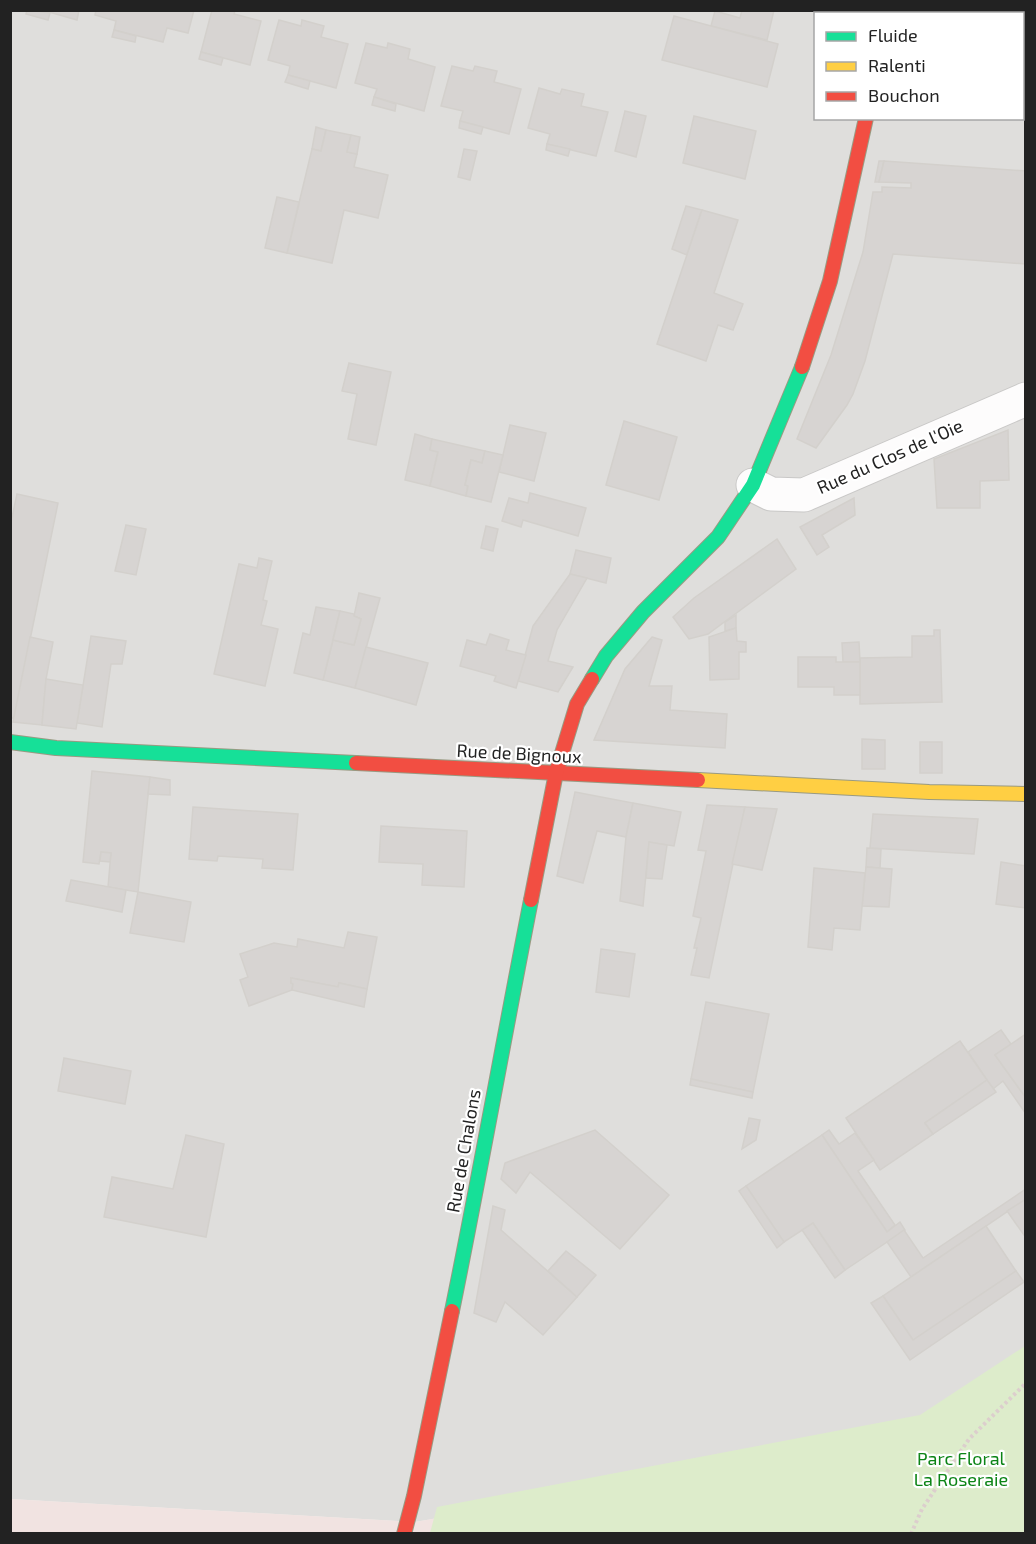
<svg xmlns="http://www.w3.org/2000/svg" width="1036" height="1544" font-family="'Exo 2',sans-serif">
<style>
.residential{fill:#dfdedc;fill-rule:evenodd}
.commercial{fill:#f1e3e1}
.grass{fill:#ddeccb}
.building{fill:#d7d4d2;stroke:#d3d0cc;stroke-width:1.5}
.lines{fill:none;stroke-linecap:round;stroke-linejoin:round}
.street-casing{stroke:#c9c8c7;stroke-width:35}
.fast-casing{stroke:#999a82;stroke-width:16}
.slow-casing{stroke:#999a82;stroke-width:16}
.jam-casing{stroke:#999a82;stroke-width:16}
.path{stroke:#dccecd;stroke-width:4;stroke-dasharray:3 3;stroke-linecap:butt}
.street{stroke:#fdfcfc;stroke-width:33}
.fast{stroke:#16e098;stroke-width:14}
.slow{stroke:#ffcf43;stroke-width:14}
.jam{stroke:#f24e42;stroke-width:14}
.labels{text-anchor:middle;stroke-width:4.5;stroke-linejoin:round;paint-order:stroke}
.street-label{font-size:18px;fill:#222;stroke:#fff}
.park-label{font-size:18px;fill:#0c8416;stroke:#fff}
</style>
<rect width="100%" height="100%" fill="#f0eeeb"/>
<path class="residential" d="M10,11h1015v1405l-610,106 -404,-23zM816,14h206v104h-206z"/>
<polygon class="commercial" points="1025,1416 1025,1533 11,1534 10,1499 415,1522"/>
<polygon class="grass" points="1025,1346 1025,1533 430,1533 437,1507 920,1415"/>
<g class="building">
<polygon points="27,10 50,13 48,20 26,14"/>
<polygon points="42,10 79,10 77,20"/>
<polygon points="96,10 194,10 188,33 167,28 163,42 114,30 116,21 95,15"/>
<polygon points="212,10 235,10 234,14 261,21 250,65 201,52"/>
<polygon points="742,10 774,10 767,40 711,26 715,11 740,18"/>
<polygon points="674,16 778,44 767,87 662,60"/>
<polygon points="279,20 301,26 302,20 324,26 321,37 348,44 336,88 288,75 290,66 268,60"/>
<polygon points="114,30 136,36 135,42 112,37"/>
<rect x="1022" y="33" width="4" height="70"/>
<polygon points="366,43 387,48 388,43 410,49 408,59 435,67 424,111 374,97 377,89 355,83"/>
<polygon points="201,52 223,58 221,65 199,59"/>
<polygon points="452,66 473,71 475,66 497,71 494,82 521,89 509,134 460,121 463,111 441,106"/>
<polygon points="288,75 310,81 308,89 285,82"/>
<polygon points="539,88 560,94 562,89 584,94 581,106 608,112 596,156 547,144 550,134 528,128"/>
<polygon points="374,97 396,104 395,111 372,105"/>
<polygon points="625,111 646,116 636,157 615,151"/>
<polygon points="694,116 756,131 745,179 683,163"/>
<polygon points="460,121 483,127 481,134 459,128"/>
<polygon points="316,127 326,130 321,151 312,149"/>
<polygon points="326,130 351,135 347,152 357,154 354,167 388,175 378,218 344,210 332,263 287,253 312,149 321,151"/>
<polygon points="351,135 360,137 357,154 347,152"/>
<polygon points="547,144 570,149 568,156 546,150"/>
<polygon points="464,149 477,151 470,180 458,177"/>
<polygon points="879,161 884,161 879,182 875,182"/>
<polygon points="884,161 1026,171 1026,264 893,254 865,361 853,394 847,405 816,448 797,439 831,355 863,252 873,192 882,192 882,187 911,188 911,183 879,182"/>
<polygon points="277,197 299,202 287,253 265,248"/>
<polygon points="686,206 702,210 687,255 672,249"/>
<polygon points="702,210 738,220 714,293 743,304 733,330 718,325 706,361 657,344"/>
<polygon points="349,363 391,372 376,445 348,439 357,394 342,391"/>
<polygon points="624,421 677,437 659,500 606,485"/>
<polygon points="510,425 546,433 534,481 499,472"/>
<polygon points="1008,430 1009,480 980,481 980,508 937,508 934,459"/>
<polygon points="415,434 432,439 430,450 438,452 430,486 405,480"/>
<polygon points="432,439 485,451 482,463 471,460 465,485 468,486 466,496 430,486 438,452 430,450"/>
<polygon points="485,451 503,455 491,502 466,496 468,486 465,485 471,460 482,463"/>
<polygon points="530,493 586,508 578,536 523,520 521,527 502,521 509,498 528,503"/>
<polygon points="17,494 58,503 14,718 10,718 10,527"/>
<polygon points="854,498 855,515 822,535 829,547 817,555 800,527"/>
<polygon points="126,525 146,529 136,575 115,571"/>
<polygon points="486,526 498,529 493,551 481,548"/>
<polygon points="777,539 796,569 708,634 689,639 673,617 694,598"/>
<polygon points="576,550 611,558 606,583 570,574"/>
<polygon points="259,558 272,561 263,600 267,601 261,625 278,629 265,686 214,674 239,564 257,568"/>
<polygon points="570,574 587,578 557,630 548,661 573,667 558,692 518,681 533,626"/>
<polygon points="359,593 380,598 355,688 323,680 333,640 354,645 361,619 354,616"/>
<polygon points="316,607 340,611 323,680 294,673 303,633 310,635"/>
<polygon points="340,611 354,614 354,616 361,619 354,645 333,640"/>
<polygon points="736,615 736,628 725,631 725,622"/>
<polygon points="736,628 737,641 746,642 746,652 739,652 739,679 710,680 709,637"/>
<polygon points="934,630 940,630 942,702 860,704 860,658 912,657 912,636 934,636"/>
<polygon points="490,634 509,640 506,650 526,655 516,688 494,681 496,676 460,666 467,640 486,645"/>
<polygon points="91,636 126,641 122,664 111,664 102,727 77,723"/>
<polygon points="30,637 53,642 46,679 42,725 13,722"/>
<polygon points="652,637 662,640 649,686 672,686 670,710 727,714 725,748 594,740 625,669"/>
<polygon points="859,642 860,662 843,662 842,643"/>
<polygon points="366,647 428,663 416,705 355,688"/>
<polygon points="798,657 836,657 836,662 860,662 860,695 834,695 834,687 798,687"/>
<polygon points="46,679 83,685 76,729 42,725"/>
<polygon points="862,739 885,740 885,769 862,769"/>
<rect x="920" y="742" width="22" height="31"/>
<polygon points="92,771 150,777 138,892 108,887 111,853 101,852 99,864 83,862"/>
<polygon points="150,777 170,780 170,795 148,794"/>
<polygon points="575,792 633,803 626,837 597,831 583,883 557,876"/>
<polygon points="633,803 681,812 674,846 649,842 643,906 620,901 626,837"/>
<polygon points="707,805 745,807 709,978 691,975 697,948 694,948 701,918 693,916 706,851 698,850"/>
<polygon points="193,807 298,814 293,870 262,868 263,859 218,856 217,861 189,859"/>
<polygon points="745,807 777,809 762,870 732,864"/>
<polygon points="873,814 978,819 974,854 870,848"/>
<polygon points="381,826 467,831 464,887 422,885 423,864 379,862"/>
<polygon points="649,842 667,845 662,879 646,878"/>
<polygon points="867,848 881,849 880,868 866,867"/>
<polygon points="101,852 111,853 110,862 100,861"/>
<polygon points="1001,862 1026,866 1026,908 996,904"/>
<polygon points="866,867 892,869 889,907 862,906"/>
<polygon points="814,868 865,873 860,930 834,928 832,950 808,947"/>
<polygon points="71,880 126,890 122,912 66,901"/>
<polygon points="138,892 191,902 184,942 130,933"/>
<polygon points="348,932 377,937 367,989 339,983 338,987 291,978 291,983 293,984 292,990 249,1006 240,980 248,977 240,954 274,943 297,947 298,939 344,948"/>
<polygon points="601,949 635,954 629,997 596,992"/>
<polygon points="291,978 338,987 339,983 367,989 364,1007 292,990 293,984 291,983"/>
<polygon points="706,1002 769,1014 753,1092 691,1079"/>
<polygon points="1001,1030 1011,1044 995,1055 1026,1098 1026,1114 1003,1081 993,1089 968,1052"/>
<polygon points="1026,1034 1026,1098 995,1055"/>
<polygon points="960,1041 987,1080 925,1123 933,1134 880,1170 846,1118"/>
<polygon points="64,1058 131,1071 125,1104 58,1091"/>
<polygon points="691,1079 753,1092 752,1098 690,1085"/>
<polygon points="987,1080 996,1092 933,1134 925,1123"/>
<polygon points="749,1118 760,1120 756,1140 742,1149"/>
<polygon points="595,1130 669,1195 620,1249 530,1172 516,1193 501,1179 505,1163"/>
<polygon points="829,1130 839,1144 855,1133 874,1160 858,1171 895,1225 887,1232 822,1135"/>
<polygon points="186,1135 224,1144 206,1237 104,1217 112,1177 173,1189"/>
<polygon points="822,1135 887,1232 900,1222 905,1230 845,1270 813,1223 784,1242 746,1186"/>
<polygon points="746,1186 784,1242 777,1248 739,1191"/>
<polygon points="1026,1189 1026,1199 911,1277 887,1242 904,1230 923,1258"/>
<polygon points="1026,1199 1026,1238 1007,1211"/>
<polygon points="493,1206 505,1210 501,1230 577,1297 543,1335 505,1302 496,1322 474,1313"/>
<polygon points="813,1223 845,1270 835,1278 802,1230"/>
<polygon points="986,1226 1016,1271 913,1340 883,1296"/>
<polygon points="566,1251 596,1275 577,1297 548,1271"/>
<polygon points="1016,1271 1024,1282 910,1360 871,1303 883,1296 913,1340"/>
</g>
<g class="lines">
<defs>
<g id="street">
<polyline points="889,14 889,10"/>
<polyline points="753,485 771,494 804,495 1026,399"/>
</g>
<g id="fast">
<polyline points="592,679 606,656 643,612 718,537 753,485 802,367"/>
<polyline points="10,742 56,748 356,763"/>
<path d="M452,1311c28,-137 52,-274 79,-411"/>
</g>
<polyline id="slow" points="698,780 929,792 1026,794"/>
<g id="jam">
<polyline points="802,367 830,281 866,118"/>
<polyline points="356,763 698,780"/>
<polyline points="531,900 556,773 577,704 592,679"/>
<polyline points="404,1534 414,1496 452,1311"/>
</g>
</defs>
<use href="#street" class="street-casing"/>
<use href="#fast" class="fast-casing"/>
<use href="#slow" class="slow-casing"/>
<use href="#jam" class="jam-casing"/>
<polyline class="path" points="911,1534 922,1509 969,1439 1026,1383"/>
<use href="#street" class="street"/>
<use href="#fast" class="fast"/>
<use href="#slow" class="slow"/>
<use href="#jam" class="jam"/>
</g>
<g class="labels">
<g class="street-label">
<text transform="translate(890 457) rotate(-24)" y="6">Rue du Clos de l'Oie</text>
<text transform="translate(519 754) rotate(3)" y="6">Rue de Bignoux</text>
<text transform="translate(464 1151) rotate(-80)" y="6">Rue de Chalons</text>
</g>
<g class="park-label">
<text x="961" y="1465">Parc Floral<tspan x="961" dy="21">La Roseraie</tspan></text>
</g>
</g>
<rect width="1036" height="1544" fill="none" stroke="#222222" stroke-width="24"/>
<rect x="814" y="12" width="210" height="108" fill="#ffffff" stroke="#a7a7a7" stroke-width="1.5"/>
<rect x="826" y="32" width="30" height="9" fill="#16e098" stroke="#a7a7a7" stroke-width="1.5"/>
<text x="868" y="42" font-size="18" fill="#222222">Fluide</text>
<rect x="826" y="62" width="30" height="9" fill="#ffcf43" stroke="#a7a7a7" stroke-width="1.5"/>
<text x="868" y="72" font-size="18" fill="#222222">Ralenti</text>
<rect x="826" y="92" width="30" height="9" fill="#f24e42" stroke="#a7a7a7" stroke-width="1.5"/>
<text x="868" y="102" font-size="18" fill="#222222">Bouchon</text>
</svg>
